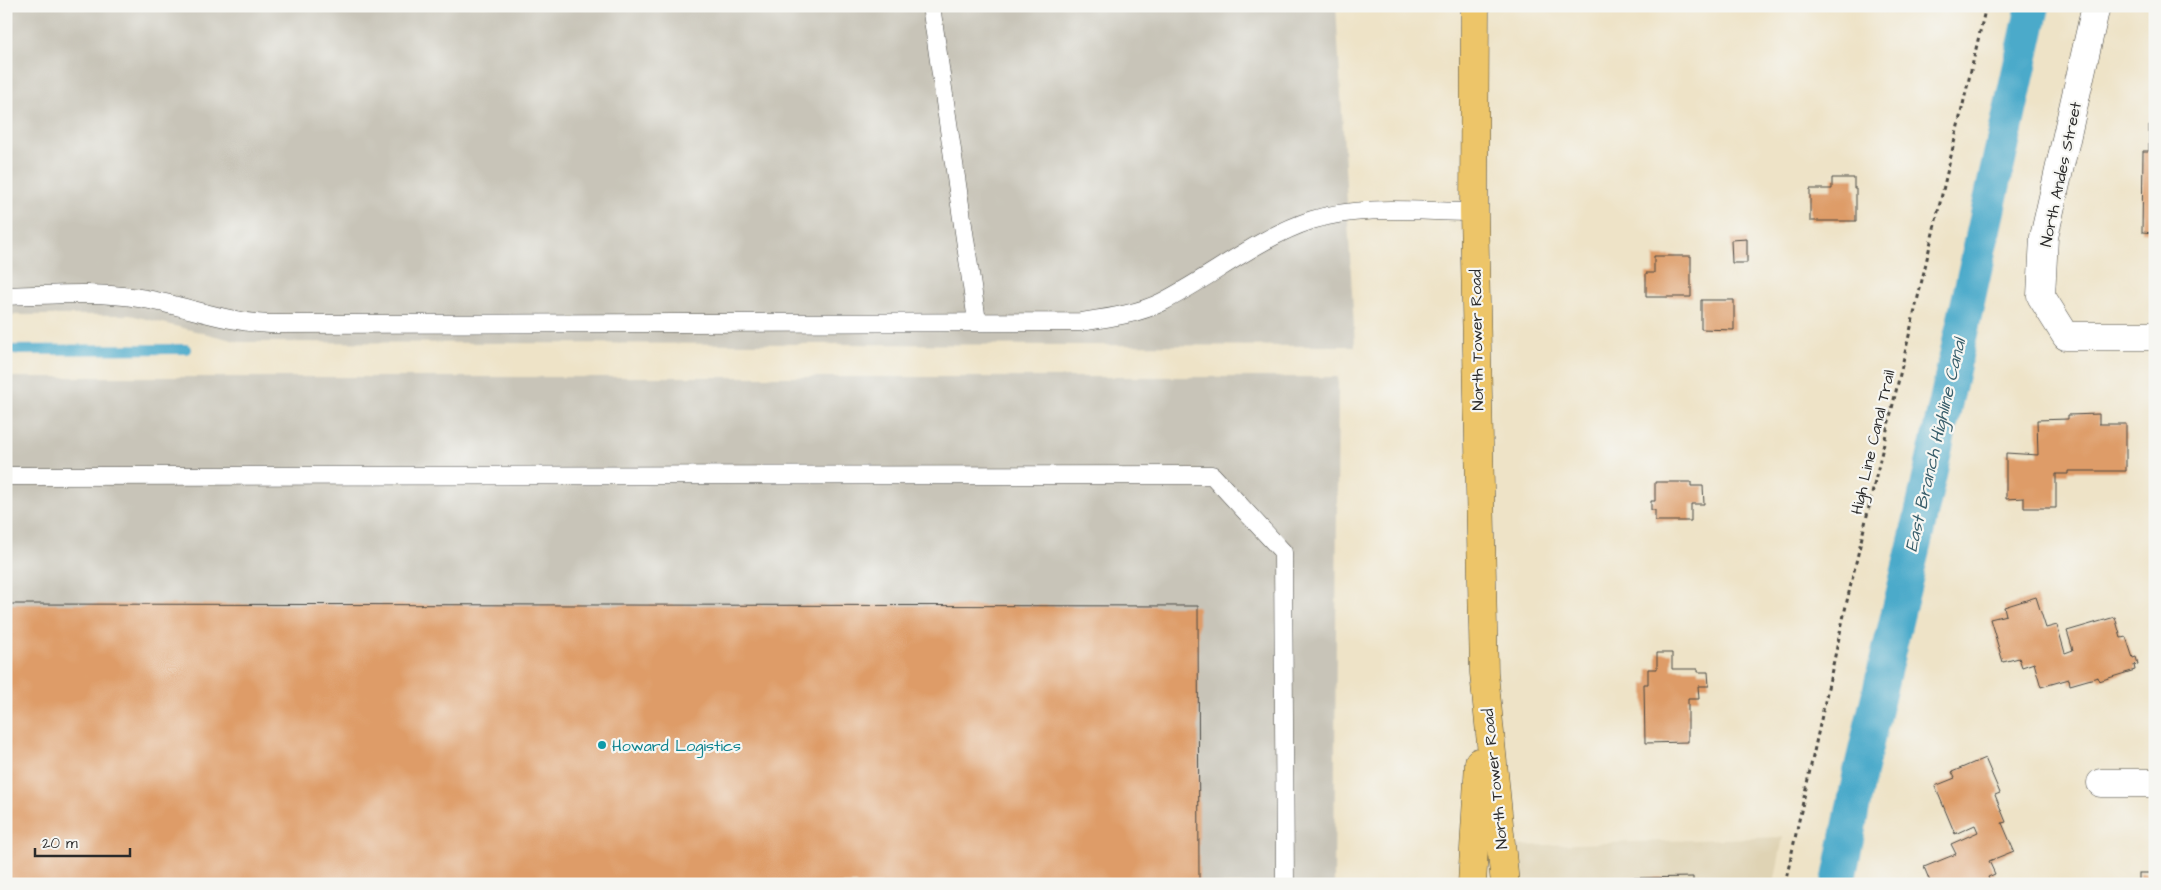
<svg xmlns="http://www.w3.org/2000/svg" width="2161" height="890" font-family="'Architects Daughter',sans-serif">
<style>
.built{fill:#dfd3b4}
.industrial{fill:#c8c4b8}
.lines{fill:none;stroke-linecap:round;stroke-linejoin:round}
.stream{stroke:#4baaca;stroke-width:10}
.canal{stroke:#4baaca;stroke-width:34}
.building{fill:#de9c68}
.lane-casing{stroke:#484742;stroke-width:19}
.street-casing{stroke:#484742;stroke-width:29}
.primary-casing{stroke:#484742;stroke-width:29}
.path{stroke:#484742;stroke-width:3;stroke-dasharray:4 4;stroke-linecap:butt}
.lane{stroke:#fff;stroke-width:18}
.street{stroke:#fff;stroke-width:28}
.primary{stroke:#edc569;stroke-width:28}
.culture-dot{fill:#0f9aa8;stroke:#f6f6f2;stroke-width:2}
.labels{text-anchor:middle;stroke-width:4.5;stroke-linejoin:round;paint-order:stroke}
.street-label{font-size:16px;fill:#2b2b2b;stroke:#f6f6f2}
.culture-label{font-size:16px;fill:#0d838f;stroke:#f6f6f2;text-anchor:start}
.water-label{font-size:18px;font-style:italic;fill:#385e6b;stroke:#f6f6f2}
</style>
<rect width="100%" height="100%" fill="#f6f6f2"/>
<filter id="ink" filterUnits="userSpaceOnUse"><feTurbulence type="fractalNoise" baseFrequency=".02" numOctaves="2"/><feDisplacementMap in="SourceGraphic" scale="10" xChannelSelector="R" yChannelSelector="G"/><feConvolveMatrix kernelMatrix="1 2 1 2 8 2 1 2 1" color-interpolation-filters="sRGB"/></filter>
<filter id="wash" filterUnits="userSpaceOnUse"><feTurbulence type="fractalNoise" baseFrequency=".0096" numOctaves="4" result="noise"/><feDisplacementMap in="SourceGraphic" scale="20" xChannelSelector="R" yChannelSelector="G"/><feGaussianBlur stdDeviation="1.12" result="paint"/><feColorMatrix in="noise" values="0 0 0 0 0 0 0 0 0 0 0 0 0 0 0 0 0 1.4 0 .05"/><feComposite in="paint" operator="in"/></filter>
<g filter="url(#wash)">
<rect width="100%" height="100%" fill="#eee3c7"/>
<polygon class="built" points="1783,837 1774,884 1520,884 1518,846"/>
<g class="industrial">
<polygon points="6,6 1336,6 1355,346 240,342 130,315 6,315"/>
<polygon points="6,377 1338,377 1334,884 6,884"/>
</g>
<g class="lines">
<polyline class="stream" points="6,350 186,349"/>
<polyline class="canal" points="1838,884 1860,772 1917,533 2033,6"/>
</g>
<g id="blocks">
<g class="building">
<polygon points="2149,125 2155,125 2155,233 2142,232 2143,151 2149,151"/>
<polygon points="1832,178 1854,178 1854,188 1856,188 1856,221 1810,221 1810,189 1832,189"/>
<polygon points="1747,239 1747,263 1732,263 1731,240"/>
<polygon points="1654,256 1691,256 1691,297 1646,297 1646,273 1654,273"/>
<polygon points="1701,300 1734,300 1734,330 1701,329"/>
<polygon points="2099,414 2099,424 2126,424 2126,471 2068,471 2068,474 2056,474 2056,508 2024,508 2024,498 2006,499 2006,453 2038,455 2037,420 2068,419 2068,415"/>
<polygon points="1655,482 1691,482 1691,486 1703,486 1704,504 1691,504 1691,521 1655,521 1655,510 1651,510 1651,501 1655,501"/>
<polygon points="2036,597 2046,628 2057,625 2065,653 2073,650 2067,631 2115,617 2121,638 2126,637 2133,658 2136,657 2138,664 2134,665 2135,670 2099,681 2098,677 2070,685 2069,679 2041,687 2034,663 2022,667 2019,658 2003,662 1990,619 2006,615 2004,607"/>
<polygon points="6,604 1198,606 1199,884 6,884"/>
<polygon points="1657,653 1672,653 1672,669 1698,669 1698,672 1708,672 1709,686 1698,686 1699,699 1688,699 1688,742 1645,743 1644,684 1648,684 1648,669 1657,669"/>
<polygon points="1985,758 2000,793 1995,795 2006,822 2002,823 2014,851 1989,861 1995,874 1988,877 1991,884 1931,884 1924,867 1956,854 1951,844 1978,832 1975,825 1955,834 1935,786 1955,778 1952,772"/>
<rect x="2139" y="873" width="16" height="11"/>
<polygon points="1693,877 1693,884 1631,884 1631,878"/>
</g>
</g>
</g>
<g filter="url(#ink)">
<use href="#blocks" fill-opacity="0" stroke="#484742" stroke-width="1"/>
<g class="lines">
<defs>
<g id="lane">
<polyline points="931,6 977,321"/>
<path d="M6,296c44,-1 90,-5 133,2 46,7 84,24 131,26l811,-2c27,-4 57,-8 81,-20 51,-26 95,-64 150,-82 51,-16 109,-8 162,-8"/>
<polyline points="6,476 1212,475 1283,552 1285,884"/>
</g>
<g id="street">
<polyline points="2096,6 2044,237 2041,296 2066,336 2155,336"/>
<polyline points="2101,783 2155,783"/>
</g>
<g id="primary">
<polyline points="1475,6 1474,212 1484,673 1505,884"/>
<polyline points="1472,884 1479,762"/>
</g>
</defs>
<use href="#lane" class="lane-casing"/>
<use href="#street" class="street-casing"/>
<use href="#primary" class="primary-casing"/>
<polyline class="path" points="1785,884 1847,601 1986,6"/>
<use href="#lane" class="lane"/>
<use href="#street" class="street"/>
<use href="#primary" class="primary"/>
</g>
</g>
<circle class="culture-dot" cx="602" cy="745" r="5"/>
<g class="labels">
<g class="street-label">
<text transform="translate(2060 174) rotate(-78)" y="6">North Andes Street</text>
<text transform="translate(1476 340) rotate(-91)" y="6">North Tower Road</text>
<text transform="translate(1872 442) rotate(-77)" y="6">High Line Canal Trail</text>
<text transform="translate(1494 779) rotate(-96)" y="6">North Tower Road</text>
</g>
<g class="culture-label">
<text x="612" y="751">Howard Logistics</text>
</g>
<g class="water-label">
<text transform="translate(1935 445) rotate(-77)" y="6">East Branch Highline Canal</text>
</g>
</g>
<rect width="2161" height="890" fill="none" stroke="#f6f6f2" stroke-width="25"/>
<path d="M35 848v8h95v-8" fill="none" stroke="#2b2b2b" stroke-width="2.5"/>
<text x="42" y="848" font-size="15" fill="#2b2b2b" stroke="#f6f6f2" stroke-width="4" paint-order="stroke">20 m</text>
</svg>
